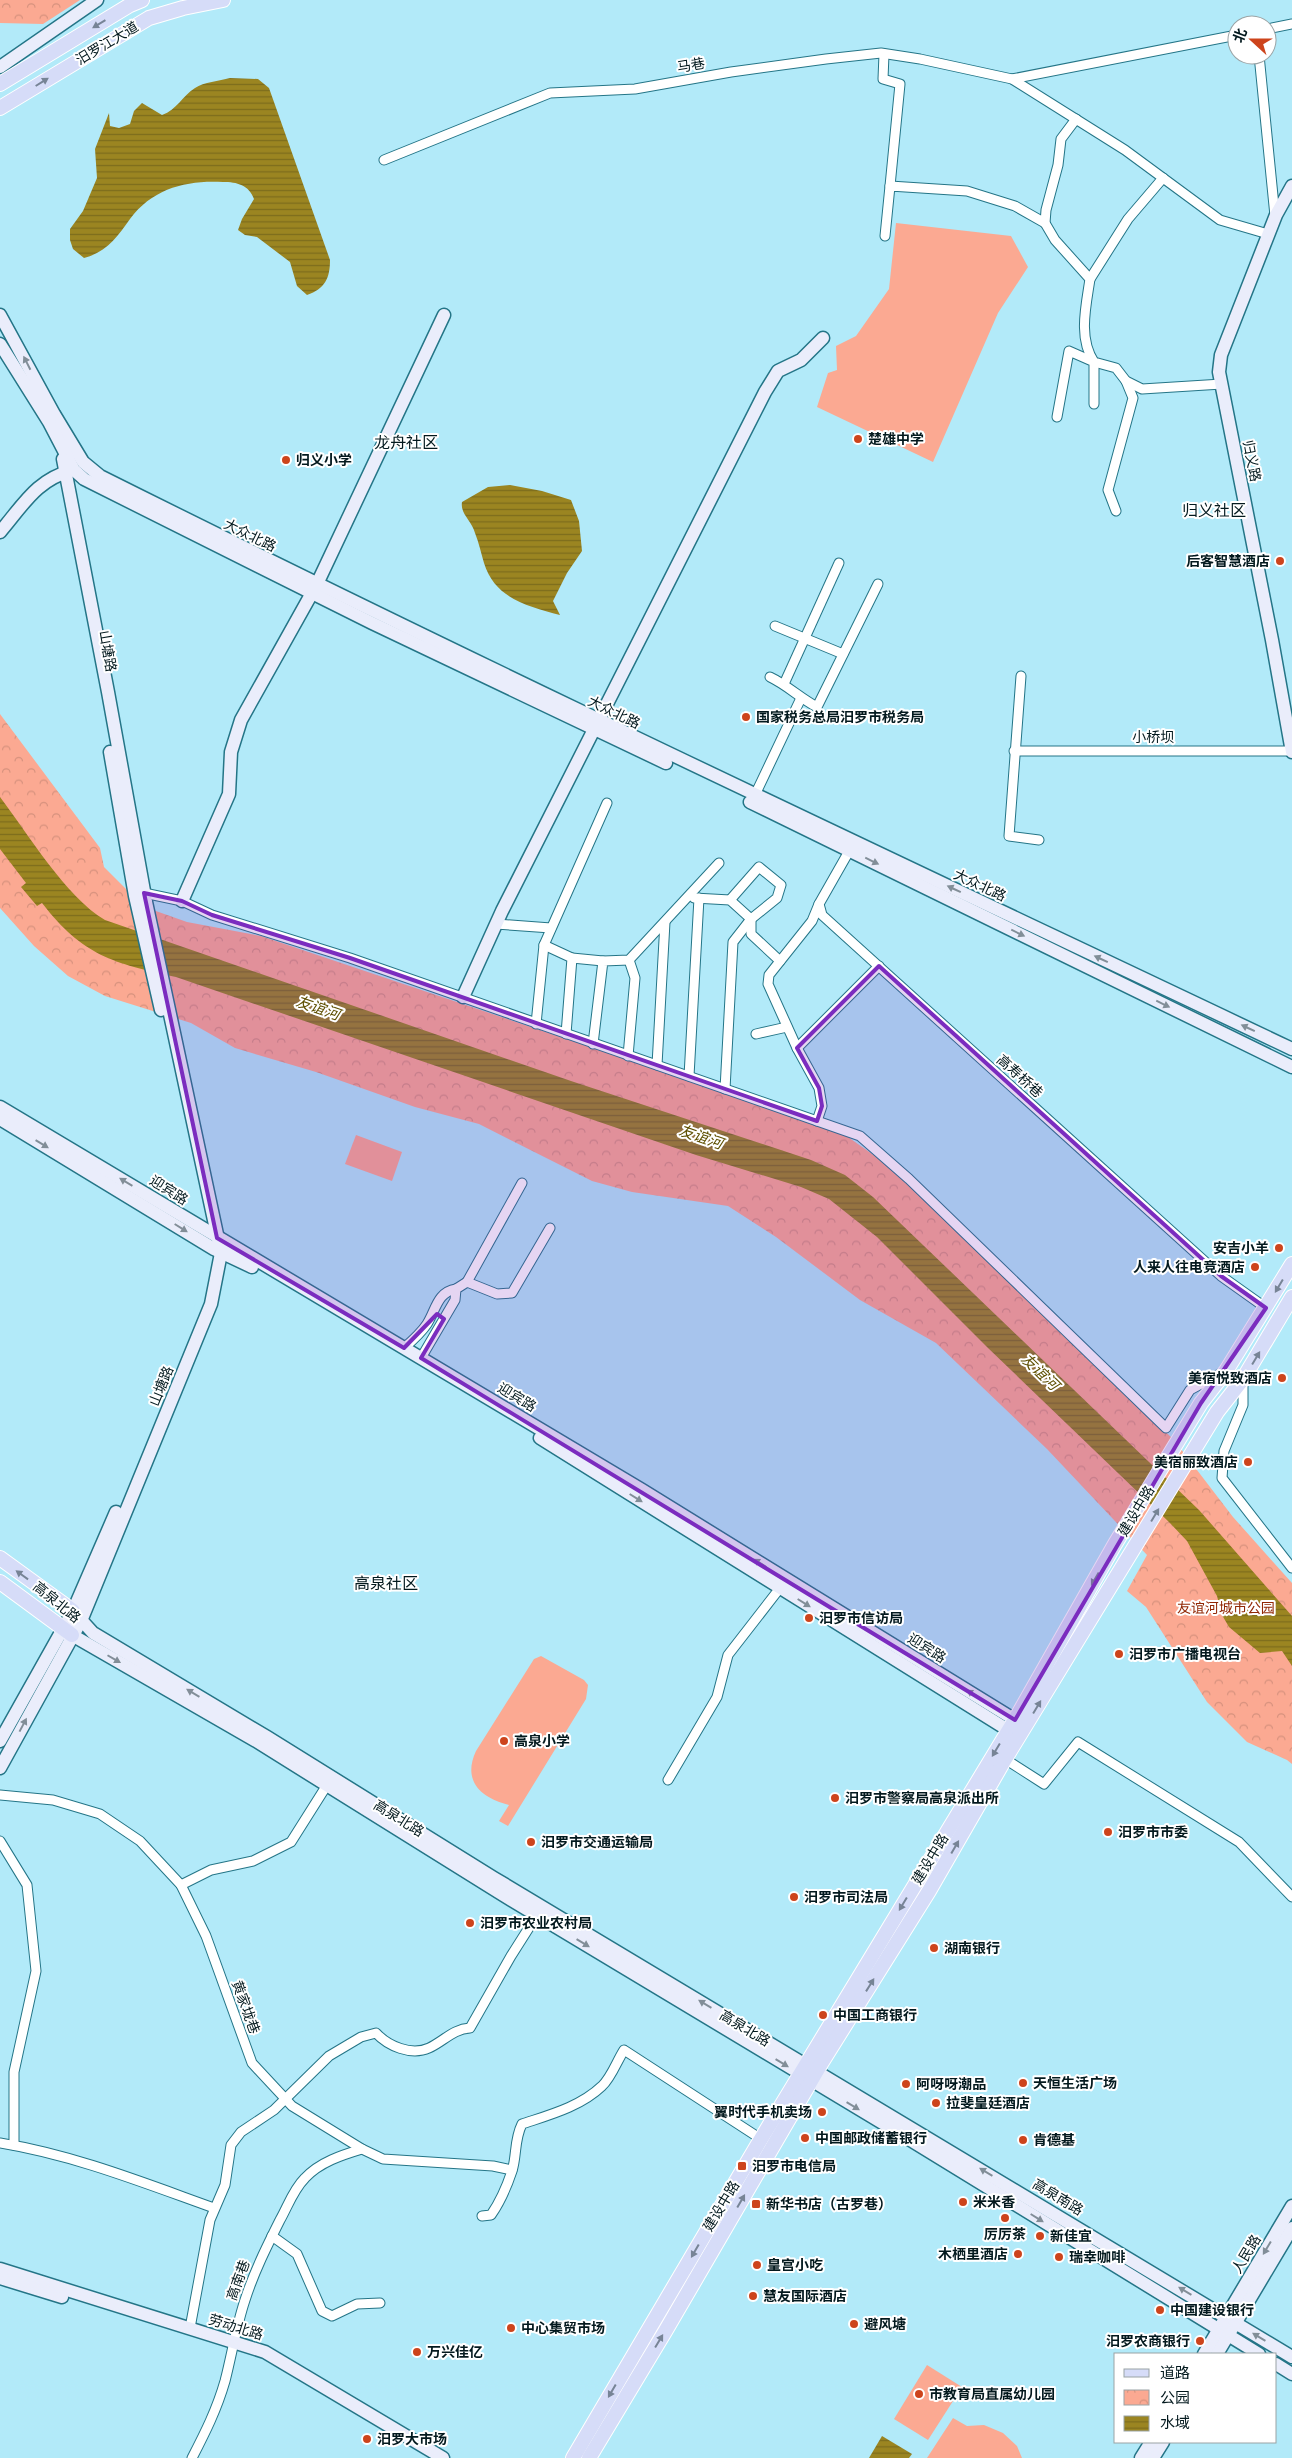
<svg xmlns="http://www.w3.org/2000/svg" width="1292" height="2458" font-family="'Fira Sans Condensed','Noto Sans SC',sans-serif">
<style>
.park{fill:url(#park-crowns)}
.pitch{fill:#fba992}
.water{fill:url(#water-rules)}
.lines{fill:none;stroke-linecap:round;stroke-linejoin:round}
.street-casing{stroke:#247587;stroke-width:11}
.secondary-casing{stroke:#247587;stroke-width:15}
.primary-casing{stroke:#fff;stroke-width:16}
.street{stroke:#fff;stroke-width:9}
.secondary{stroke:#eaedfb;stroke-width:12}
.primary{stroke:#d6dcf8;stroke-width:14}
.oneway{fill:#778496}
.oneway2{fill:#828e98}
.marked{fill:#7b2cbf;fill-opacity:0.2;stroke:#7b2cbf;stroke-width:4;stroke-linejoin:round}
.poi-dot{fill:#cd441c;stroke:#fff;stroke-width:2}
.labels{text-anchor:middle;stroke-width:4;stroke-linejoin:round;paint-order:stroke}
.street-label{font-size:14px;fill:#03191e;stroke:#fff}
.poi-label{font-size:14px;font-weight:bold;fill:#03191e;stroke:#fff;text-anchor:start}
.park-label{font-size:14px;fill:#912805;stroke:#fff}
.water-label{font-size:15px;font-style:italic;fill:#5e4f01;stroke:#fff}
.quarter-label{font-size:16px;fill:#03191e;stroke:#fff}
</style>
<defs>
<pattern id="park-crowns" width="20" height="18" patternUnits="userSpaceOnUse" patternTransform="scale(1.25)"><rect width="20" height="18" fill="#fba992"/><path d="M2 6a3 3 0 1 1 6 0M12 15a3 3 0 1 1 6 0" fill="none" stroke="#d6917d"/></pattern>
<pattern id="water-rules" width="6" height="5" patternUnits="userSpaceOnUse" patternTransform="scale(1.25)"><rect width="6" height="5" fill="#9b8521"/><path d="M0 2.5h6" fill="none" stroke="#7c6c1c"/></pattern>
</defs>
<rect width="100%" height="100%" fill="#b2eaf9"/>
<g class="park">
<polygon points="0,0 80,0 43,24 0,23"/>
<polygon points="0,714 100,848 104,867 132,895 153,910 187,922 261,936 745,1099 823,1127 848,1137 892,1168 1174,1440 1233,1517 1292,1583 1292,1764 1287,1760 1247,1742 1207,1702 1146,1607 1127,1591 1147,1555 1047,1449 936,1343 860,1300 776,1237 728,1206 632,1192 592,1181 479,1124 415,1107 316,1072 235,1048 191,1023 105,996 68,976 34,946 0,908"/>
</g>
<g class="pitch">
<polygon points="896,223 1011,236 1028,267 998,313 933,462 817,407 828,373 837,370 836,346 856,336 889,289"/>
<polygon points="356,1135 402,1152 392,1181 345,1164"/>
<path d="M541,1656l43,24 4,5 -2,14 -78,127 -9,-5 10,-16c-28,-7 -47,-24 -33,-54l58,-92z"/>
<polygon points="927,2365 962,2387 928,2440 894,2419"/>
<polygon points="953,2418 967,2426 984,2425 1003,2433 1017,2446 1022,2458 927,2458"/>
</g>
<g class="water">
<path d="M230,78l28,1 11,9 61,172c0,18 -5,29 -23,35l-10,-9 -7,-24 -33,-25 -12,-2 -7,-5 4,-11 12,-20c-5,-14 -17,-17 -31,-17 -36,-2 -70,6 -93,37 -13,18 -23,33 -46,39l-11,-9 -3,-9v-11l13,-18 14,-33 -2,-29 14,-36 1,13 9,2 11,-4 4,-13 8,-8 20,12c15,-5 20,-19 33,-27 9,-6 24,-7 35,-10z"/>
<path d="M510,485l32,6 29,9 8,21 3,30 -15,22 -14,28 7,14c-32,-9 -65,-16 -76,-52 -3,-10 -5,-20 -9,-30 -3,-12 -15,-19 -13,-31l26,-15z"/>
<path d="M0,797c28,37 66,100 105,123l466,161 240,79 34,15 28,22 326,313 93,106v50l-10,-15 -22,2 -31,-26 -7,-12 -5,-19 -30,-55 -17,-18 -182,-175 -111,-111 -48,-38 -28,-12 -105,-32 -520,-178c-63,-14 -93,-21 -134,-74l-5,3 -16,-19 5,-4 -26,-34z"/>
<polygon points="882,2436 912,2454 909,2458 869,2458"/>
</g>
<g class="lines">
<defs>
<g id="street">
<polyline points="1267,29 1292,24"/>
<polyline points="884,54 883,79 900,84 890,186"/>
<polyline points="1259,55 1275,216"/>
<polyline points="1012,79 1237,35"/>
<path d="M1076,119l-15,20 -3,26 -12,45 -1,13 10,17 35,39c-4,27 -12,59 4,83l22,6 10,13 16,8 80,-5"/>
<polyline points="384,160 550,93 635,89 731,72 826,59 881,53 920,59 1012,79 1125,150 1220,220 1268,234"/>
<polyline points="885,236 890,186 967,191 1015,206 1045,223"/>
<polyline points="1090,279 1128,219 1163,178"/>
<polyline points="1057,417 1069,351 1094,362 1094,404"/>
<polyline points="1116,511 1108,490 1133,398 1126,381"/>
<polyline points="775,626 843,654"/>
<polyline points="1021,676 1009,836 1039,840"/>
<path d="M770,677c17,8 30,21 47,30l61,-123"/>
<polyline points="784,684 839,563"/>
<polyline points="1014,751 1292,751"/>
<polyline points="755,795 801,698"/>
<polyline points="852,846 819,904 822,915 1221,1276 1266,1308"/>
<polyline points="144,893 182,901 212,915 350,958 860,1136 909,1179 1166,1428 1190,1390 1225,1371"/>
<polyline points="694,898 730,900 751,919 751,934 780,961"/>
<polyline points="496,924 551,928"/>
<polyline points="544,945 572,958 566,1034"/>
<polyline points="572,958 603,961"/>
<polyline points="536,1024 544,945 607,803"/>
<polyline points="756,1034 787,1027"/>
<polyline points="593,1044 603,961 629,960 719,863"/>
<polyline points="797,1048 879,966"/>
<polyline points="628,1056 635,978 629,960"/>
<polyline points="657,1065 665,922"/>
<polyline points="689,1076 699,898"/>
<polyline points="725,1089 733,942 751,919 777,898 781,885 759,867 730,900"/>
<polyline points="817,1121 822,1106 819,1088 797,1048 768,984 769,975 812,921 819,904"/>
<polyline points="467,1282 522,1183"/>
<path d="M404,1348c8,-7 17,-15 23,-24 9,-14 10,-32 29,-35"/>
<polyline points="421,1358 455,1300 456,1289 467,1282 497,1294 512,1293 550,1228"/>
<polyline points="1243,1379 1243,1405 1224,1451 1222,1478 1292,1568"/>
<polyline points="1005,1759 1044,1784 1078,1742 1239,1842 1292,1897"/>
<polyline points="668,1780 717,1697 728,1655 780,1588"/>
<polyline points="0,1795 53,1800 100,1814 140,1841 181,1885 206,1936 252,2063 292,2106 362,2149 383,2159 493,2166 512,2170"/>
<polyline points="0,1841 27,1885 36,1971 14,2072 14,2145"/>
<polyline points="181,1885 211,1870 253,1861 291,1842 327,1785"/>
<path d="M0,2143c74,12 144,40 214,65"/>
<path d="M482,2216l9,-1c9,-13 16,-29 21,-44 5,-16 2,-31 10,-47 27,-9 58,-17 80,-38 9,-8 15,-25 22,-36l137,89"/>
<polyline points="272,2236 297,2254 322,2311 332,2316 357,2304 380,2303"/>
<path d="M190,2328l20,-108 15,-35 6,-40 10,-13 33,-22 55,-54 32,-19 15,-4c12,13 35,23 53,15 15,-7 24,-19 41,-20l41,-72 26,-41"/>
<path d="M192,2458c13,-25 25,-49 33,-77 7,-27 11,-54 20,-81 9,-28 22,-54 35,-80 8,-14 13,-30 25,-42 15,-16 37,-23 57,-29"/>
</g>
<g id="secondary">
<polyline points="0,67 97,0"/>
<polyline points="1292,186 1276,215 1221,355 1219,372 1272,640 1292,752"/>
<path d="M0,315l54,99 29,48 17,14c394,197 794,384 1192,573"/>
<polyline points="0,344 49,422 74,470 84,479 372,623 666,763"/>
<path d="M0,532c24,-28 36,-52 73,-62"/>
<polyline points="110,752 135,896 161,1010"/>
<polyline points="750,802 1292,1067"/>
<polyline points="182,901 229,794 231,752 241,720 317,584 444,315"/>
<polyline points="463,997 502,911 765,392 778,371 801,360 823,338"/>
<polyline points="0,1107 642,1490 1015,1720"/>
<polyline points="0,1119 214,1249 252,1267"/>
<polyline points="540,1438 1008,1730"/>
<polyline points="73,1611 93,1633 267,1737 494,1878 1292,2357"/>
<polyline points="72,1635 256,1741 503,1895 891,2128 1259,2354"/>
<polyline points="0,1741 73,1611 116,1512"/>
<polyline points="0,1768 81,1621 211,1304 221,1253 146,902 108,692 63,459"/>
<polyline points="0,2269 265,2352 443,2458"/>
<polyline points="0,2278 62,2297"/>
<polyline points="1204,2354 1292,2206"/>
<polyline points="1217,2354 1292,2228"/>
<polyline points="1276,2364 1292,2374"/>
<polyline points="1141,2458 1151,2442"/>
<polyline points="1153,2458 1163,2442"/>
</g>
<g id="primary">
<polyline points="0,84 130,5 142,0"/>
<polyline points="0,108 149,18 183,8 223,0"/>
<polyline points="0,1558 73,1611"/>
<polyline points="0,1582 72,1635"/>
<polyline points="573,2458 761,2139 1015,1720 1115,1544 1201,1403 1226,1371 1292,1264"/>
<polyline points="589,2458 666,2330 822,2062 929,1891 1005,1759 1217,1412 1243,1379 1292,1297"/>
</g>
</defs>
<use href="#street" class="street-casing"/>
<use href="#secondary" class="secondary-casing"/>
<use href="#primary" class="primary-casing"/>
<use href="#street" class="street"/>
<use href="#secondary" class="secondary"/>
<use href="#primary" class="primary"/>
</g>
<defs><path id="oneway-solid" d="M-6-.8H1V-3.2L6.5 0L1 3.2V.8H-6Z" transform="scale(1.25)"/></defs>
<g class="oneway">
<use href="#oneway-solid" transform="translate(99 24) rotate(149)"/>
<use href="#oneway-solid" transform="translate(42 82) rotate(-32)"/>
<use href="#oneway-solid" transform="translate(1279 1286) rotate(121)"/>
<use href="#oneway-solid" transform="translate(1256 1358) rotate(-59)"/>
<use href="#oneway-solid" transform="translate(1155 1515) rotate(-59)"/>
<use href="#oneway-solid" transform="translate(22 1575) rotate(-144)"/>
<use href="#oneway-solid" transform="translate(1095 1579) rotate(120)"/>
<use href="#oneway-solid" transform="translate(1037 1707) rotate(-59)"/>
<use href="#oneway-solid" transform="translate(996 1750) rotate(121)"/>
<use href="#oneway-solid" transform="translate(955 1847) rotate(-60)"/>
<use href="#oneway-solid" transform="translate(903 1904) rotate(121)"/>
<use href="#oneway-solid" transform="translate(870 1985) rotate(-58)"/>
<use href="#oneway-solid" transform="translate(741 2201) rotate(-60)"/>
<use href="#oneway-solid" transform="translate(695 2251) rotate(120)"/>
<use href="#oneway-solid" transform="translate(659 2341) rotate(-59)"/>
<use href="#oneway-solid" transform="translate(612 2391) rotate(120)"/>
</g>
<g class="oneway2">
<use href="#oneway-solid" transform="translate(27 363) rotate(-117)"/>
<use href="#oneway-solid" transform="translate(872 861) rotate(26)"/>
<use href="#oneway-solid" transform="translate(954 889) rotate(-155)"/>
<use href="#oneway-solid" transform="translate(1018 933) rotate(26)"/>
<use href="#oneway-solid" transform="translate(1101 959) rotate(-155)"/>
<use href="#oneway-solid" transform="translate(1163 1004) rotate(26)"/>
<use href="#oneway-solid" transform="translate(1248 1028) rotate(-155)"/>
<use href="#oneway-solid" transform="translate(42 1144) rotate(31)"/>
<use href="#oneway-solid" transform="translate(126 1182) rotate(-149)"/>
<use href="#oneway-solid" transform="translate(181 1228) rotate(32)"/>
<use href="#oneway-solid" transform="translate(636 1498) rotate(32)"/>
<use href="#oneway-solid" transform="translate(760 1563) rotate(-148)"/>
<use href="#oneway-solid" transform="translate(804 1603) rotate(32)"/>
<use href="#oneway-solid" transform="translate(114 1659) rotate(30)"/>
<use href="#oneway-solid" transform="translate(193 1693) rotate(-149)"/>
<use href="#oneway-solid" transform="translate(973 1694) rotate(-148)"/>
<use href="#oneway-solid" transform="translate(23 1725) rotate(-62)"/>
<use href="#oneway-solid" transform="translate(583 1943) rotate(31)"/>
<use href="#oneway-solid" transform="translate(705 2004) rotate(-149)"/>
<use href="#oneway-solid" transform="translate(782 2063) rotate(31)"/>
<use href="#oneway-solid" transform="translate(853 2106) rotate(31)"/>
<use href="#oneway-solid" transform="translate(986 2172) rotate(-149)"/>
<use href="#oneway-solid" transform="translate(1037 2218) rotate(32)"/>
<use href="#oneway-solid" transform="translate(1267 2248) rotate(121)"/>
<use href="#oneway-solid" transform="translate(1185 2291) rotate(-149)"/>
<use href="#oneway-solid" transform="translate(1259 2337) rotate(-149)"/>
</g>
<path class="marked" d="M144,893l38,8 30,14 138,43 467,163 5,-15 -3,-18 -22,-40 82,-82 342,310 45,32 -65,95 -186,317 -594,-362 23,-39 -7,-5 -33,34 -187,-110z"/>
<g class="poi-dot">
<circle cx="858" cy="439" r="5"/>
<circle cx="286" cy="460" r="5"/>
<circle cx="1280" cy="561" r="5"/>
<circle cx="746" cy="717" r="5"/>
<circle cx="1279" cy="1248" r="5"/>
<circle cx="1255" cy="1267" r="5"/>
<circle cx="1282" cy="1378" r="5"/>
<circle cx="1248" cy="1462" r="5"/>
<circle cx="809" cy="1618" r="5"/>
<circle cx="1119" cy="1654" r="5"/>
<circle cx="504" cy="1741" r="5"/>
<circle cx="835" cy="1798" r="5"/>
<circle cx="1108" cy="1832" r="5"/>
<circle cx="531" cy="1842" r="5"/>
<circle cx="794" cy="1897" r="5"/>
<circle cx="470" cy="1923" r="5"/>
<circle cx="934" cy="1948" r="5"/>
<circle cx="823" cy="2015" r="5"/>
<circle cx="1023" cy="2083" r="5"/>
<circle cx="906" cy="2084" r="5"/>
<circle cx="936" cy="2103" r="5"/>
<circle cx="822" cy="2112" r="5"/>
<circle cx="805" cy="2138" r="5"/>
<circle cx="1023" cy="2140" r="5"/>
<rect x="737" y="2161" width="10" height="10" rx="2.5"/>
<circle cx="963" cy="2202" r="5"/>
<rect x="751" y="2199" width="10" height="10" rx="2.5"/>
<circle cx="1005" cy="2218" r="5"/>
<circle cx="1040" cy="2236" r="5"/>
<circle cx="1018" cy="2254" r="5"/>
<circle cx="1059" cy="2257" r="5"/>
<circle cx="757" cy="2265" r="5"/>
<circle cx="753" cy="2296" r="5"/>
<circle cx="1160" cy="2310" r="5"/>
<circle cx="854" cy="2324" r="5"/>
<circle cx="511" cy="2328" r="5"/>
<circle cx="1200" cy="2341" r="5"/>
<circle cx="417" cy="2352" r="5"/>
<circle cx="919" cy="2394" r="5"/>
<circle cx="367" cy="2439" r="5"/>
</g>
<g class="labels">
<g class="street-label">
<text transform="translate(107 43) rotate(-31)" y="5">汨罗江大道</text>
<text transform="translate(691 65) rotate(-10)" y="5">马巷</text>
<text transform="translate(1252 461) rotate(79)" y="5">归义路</text>
<text transform="translate(250 535) rotate(26)" y="5">大众北路</text>
<text transform="translate(108 651) rotate(80)" y="5">山塘路</text>
<text transform="translate(614 712) rotate(26)" y="5">大众北路</text>
<text x="1153" y="742">小桥坝</text>
<text transform="translate(980 885) rotate(25)" y="5">大众北路</text>
<text transform="translate(1020 1076) rotate(42)" y="5">高寿桥巷</text>
<text transform="translate(169 1190) rotate(32)" y="5">迎宾路</text>
<text transform="translate(161 1386) rotate(-68)" y="5">山塘路</text>
<text transform="translate(517 1397) rotate(31)" y="5">迎宾路</text>
<text transform="translate(1136 1511) rotate(-59)" y="5">建设中路</text>
<text transform="translate(57 1602) rotate(39)" y="5">高泉北路</text>
<text transform="translate(927 1648) rotate(32)" y="5">迎宾路</text>
<text transform="translate(399 1818) rotate(32)" y="5">高泉北路</text>
<text transform="translate(930 1859) rotate(-59)" y="5">建设中路</text>
<text transform="translate(246 2007) rotate(70)" y="5">黄家垅巷</text>
<text transform="translate(745 2028) rotate(31)" y="5">高泉北路</text>
<text transform="translate(1058 2197) rotate(31)" y="5">高泉南路</text>
<text transform="translate(721 2206) rotate(-59)" y="5">建设中路</text>
<text transform="translate(1246 2254) rotate(-59)" y="5">人民路</text>
<text transform="translate(238 2280) rotate(-70)" y="5">高南巷</text>
<text transform="translate(236 2327) rotate(17)" y="5">劳动北路</text>
</g>
<g class="poi-label">
<text x="868" y="444">楚雄中学</text>
<text x="296" y="465">归义小学</text>
<text x="1270" y="566" text-anchor="end">后客智慧酒店</text>
<text x="756" y="722">国家税务总局汨罗市税务局</text>
<text x="1269" y="1253" text-anchor="end">安吉小羊</text>
<text x="1245" y="1272" text-anchor="end">人来人往电竞酒店</text>
<text x="1272" y="1383" text-anchor="end">美宿悦致酒店</text>
<text x="1238" y="1467" text-anchor="end">美宿丽致酒店</text>
<text x="819" y="1623">汨罗市信访局</text>
<text x="1129" y="1659">汨罗市广播电视台</text>
<text x="514" y="1746">高泉小学</text>
<text x="845" y="1803">汨罗市警察局高泉派出所</text>
<text x="1118" y="1837">汨罗市市委</text>
<text x="541" y="1847">汨罗市交通运输局</text>
<text x="804" y="1902">汨罗市司法局</text>
<text x="480" y="1928">汨罗市农业农村局</text>
<text x="944" y="1953">湖南银行</text>
<text x="833" y="2020">中国工商银行</text>
<text x="1033" y="2088">天恒生活广场</text>
<text x="916" y="2089">阿呀呀潮品</text>
<text x="946" y="2108">拉斐皇廷酒店</text>
<text x="812" y="2117" text-anchor="end">翼时代手机卖场</text>
<text x="815" y="2143">中国邮政储蓄银行</text>
<text x="1033" y="2145">肯德基</text>
<text x="752" y="2171">汨罗市电信局</text>
<text x="973" y="2207">米米香</text>
<text x="766" y="2209">新华书店（古罗巷）</text>
<text x="1005" y="2239" text-anchor="middle">厉厉茶</text>
<text x="1050" y="2241">新佳宜</text>
<text x="1008" y="2259" text-anchor="end">木栖里酒店</text>
<text x="1069" y="2262">瑞幸咖啡</text>
<text x="767" y="2270">皇宫小吃</text>
<text x="763" y="2301">慧友国际酒店</text>
<text x="1170" y="2315">中国建设银行</text>
<text x="864" y="2329">避风塘</text>
<text x="521" y="2333">中心集贸市场</text>
<text x="1190" y="2346" text-anchor="end">汨罗农商银行</text>
<text x="427" y="2357">万兴佳亿</text>
<text x="929" y="2399">市教育局直属幼儿园</text>
<text x="377" y="2444">汨罗大市场</text>
</g>
<g class="park-label">
<text x="1226" y="1613">友谊河城市公园</text>
</g>
<g class="water-label">
<text transform="translate(318 1008) rotate(19)" y="5">友谊河</text>
<text transform="translate(701 1137) rotate(19)" y="5">友谊河</text>
<text transform="translate(1040 1372) rotate(44)" y="5">友谊河</text>
</g>
<g class="quarter-label">
<text x="406" y="448">龙舟社区</text>
<text x="1214" y="516">归义社区</text>
<text x="386" y="1589">高泉社区</text>
</g>
</g>
<rect x="1114" y="2353" width="162" height="90" fill="#ffffff" stroke="#9aa3a5"/>
<rect x="1124" y="2369" width="25" height="8" fill="#d6dcf8" stroke="#9aa3a5"/>
<text x="1160" y="2378" font-size="15" fill="#03191e">道路</text>
<rect x="1124" y="2390" width="25" height="15" fill="url(#park-crowns)" stroke="#9aa3a5"/>
<text x="1160" y="2403" font-size="15" fill="#03191e">公园</text>
<rect x="1124" y="2416" width="25" height="15" fill="url(#water-rules)" stroke="#9aa3a5"/>
<text x="1160" y="2428" font-size="15" fill="#03191e">水域</text>
<g transform="translate(1252 40) rotate(291)"><circle r="24" fill="#ffffff" stroke="#9aa3a5"/>
<path d="M0-4L9 19L0 12L-9 19Z" fill="#cd441c"/>
<text y="-8" font-size="14" font-weight="bold" text-anchor="middle" fill="#03191e">北</text>
</g>
</svg>
